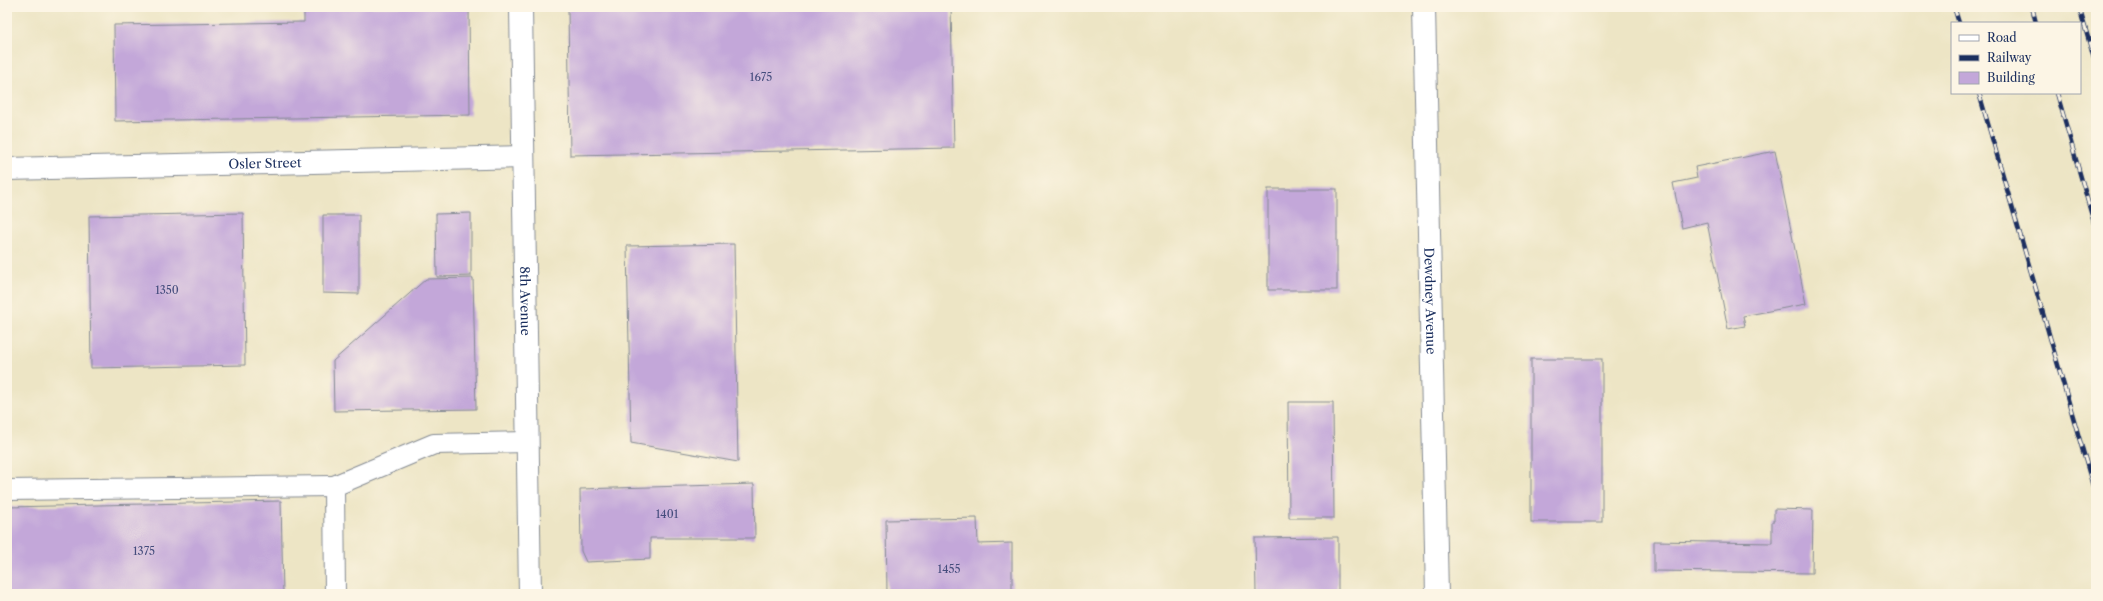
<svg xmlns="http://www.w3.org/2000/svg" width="2103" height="601" font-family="'Libre Caslon Text',serif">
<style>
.building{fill:#c3a7d9}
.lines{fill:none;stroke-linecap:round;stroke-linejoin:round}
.lane-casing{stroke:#848a92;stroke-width:22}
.street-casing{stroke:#848a92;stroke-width:24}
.secondary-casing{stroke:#848a92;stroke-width:24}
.lane{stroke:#fff;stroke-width:20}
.street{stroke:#fff;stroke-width:22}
.secondary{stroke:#fff;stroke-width:22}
.rail-casing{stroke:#1b2f5e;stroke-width:4.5}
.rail{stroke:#fcf5e5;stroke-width:3;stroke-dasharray:9;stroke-linecap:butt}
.labels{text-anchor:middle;stroke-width:3;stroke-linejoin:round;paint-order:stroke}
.number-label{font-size:11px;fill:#454d7d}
.street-label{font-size:13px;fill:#1b2f5e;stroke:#fcf5e5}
</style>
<rect width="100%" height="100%" fill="#fcf5e5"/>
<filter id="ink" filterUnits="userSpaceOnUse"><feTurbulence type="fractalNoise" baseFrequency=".025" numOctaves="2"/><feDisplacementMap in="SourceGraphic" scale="8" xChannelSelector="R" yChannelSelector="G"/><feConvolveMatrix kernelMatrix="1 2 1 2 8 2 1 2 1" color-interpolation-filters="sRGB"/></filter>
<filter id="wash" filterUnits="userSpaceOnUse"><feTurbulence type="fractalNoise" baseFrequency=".012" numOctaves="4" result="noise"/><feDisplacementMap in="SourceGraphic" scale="16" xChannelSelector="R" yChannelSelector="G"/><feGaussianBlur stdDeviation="0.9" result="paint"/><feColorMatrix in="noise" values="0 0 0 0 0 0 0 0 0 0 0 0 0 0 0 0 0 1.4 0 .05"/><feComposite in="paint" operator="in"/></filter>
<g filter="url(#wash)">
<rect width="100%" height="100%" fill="#ede5c5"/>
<g id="blocks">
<g class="building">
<polygon points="304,7 469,7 470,115 115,121 114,25 304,22"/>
<polygon points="568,7 951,7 954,148 570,155"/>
<polygon points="1775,151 1806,304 1743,316 1745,326 1728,329 1707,222 1682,228 1673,183 1697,178 1695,167"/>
<rect x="1268" y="189" width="69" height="101"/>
<polygon points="243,213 245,365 91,368 89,216"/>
<polygon points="471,213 471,276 437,277 436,214"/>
<polygon points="323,215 359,215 359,294 323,293"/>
<polygon points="734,244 738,462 631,443 627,246"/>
<polygon points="473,278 476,409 334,411 333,361 426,279"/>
<rect x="1531" y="359" width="71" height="163"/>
<polygon points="1288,402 1333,402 1334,518 1289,518"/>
<polygon points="754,484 755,538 650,538 650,559 586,562 581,551 580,489"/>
<polygon points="281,501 283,594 7,594 7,507"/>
<polygon points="1774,509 1813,510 1812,573 1654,571 1654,541 1772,543 1772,521 1774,521"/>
<polygon points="977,518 978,544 1012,543 1012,594 887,594 886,520"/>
<polygon points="1338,537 1338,594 1256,594 1255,538"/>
</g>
</g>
</g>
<g filter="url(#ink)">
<use href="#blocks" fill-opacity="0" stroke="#848a92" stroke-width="1"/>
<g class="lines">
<defs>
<g id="lane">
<polyline points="7,490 334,486"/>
<polyline points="335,594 334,486 434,444 528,442"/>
</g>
<g id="street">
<path id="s1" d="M1424,7l13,587"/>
<path id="s2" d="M7,169l516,-12"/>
</g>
<g id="secondary">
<path id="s3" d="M521,7l9,587"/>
</g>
</defs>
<use href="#lane" class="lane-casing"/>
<use href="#street" class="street-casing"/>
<use href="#secondary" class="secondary-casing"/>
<use href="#lane" class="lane"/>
<use href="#street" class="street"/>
<use href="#secondary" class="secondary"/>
<defs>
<g id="rail">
<polyline points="1954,7 1959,23"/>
<polyline points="2032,7 2036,23"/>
<polyline points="2079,7 2096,65"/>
<polyline points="1979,93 2096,496"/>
<polyline points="2057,93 2096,230"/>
</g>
</defs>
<use href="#rail" class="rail-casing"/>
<use href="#rail" class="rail"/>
</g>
</g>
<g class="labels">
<g class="number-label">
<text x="761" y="81">1675</text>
<text x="167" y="294">1350</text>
<text x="667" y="518">1401</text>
<text x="144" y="555">1375</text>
<text x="949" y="573">1455</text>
</g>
<g class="street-label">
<text dy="5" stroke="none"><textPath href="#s2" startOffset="258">Osler Street</textPath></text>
<text dy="5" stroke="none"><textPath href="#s1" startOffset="294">Dewdney Avenue</textPath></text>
<text dy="5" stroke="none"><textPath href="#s3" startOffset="294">8th Avenue</textPath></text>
</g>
</g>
<rect width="2103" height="601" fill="none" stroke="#fcf5e5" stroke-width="24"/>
<rect x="1951" y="22" width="130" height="72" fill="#fcf5e5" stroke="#a2a6af"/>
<rect x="1959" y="35" width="20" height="6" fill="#ffffff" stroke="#a2a6af"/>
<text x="1987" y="42" font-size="12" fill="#1b2f5e">Road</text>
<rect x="1959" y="55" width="20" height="6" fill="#1b2f5e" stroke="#a2a6af"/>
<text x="1987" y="62" font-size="12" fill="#1b2f5e">Railway</text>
<rect x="1959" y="72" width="20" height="12" fill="#c3a7d9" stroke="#a2a6af"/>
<text x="1987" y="82" font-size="12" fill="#1b2f5e">Building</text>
</svg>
